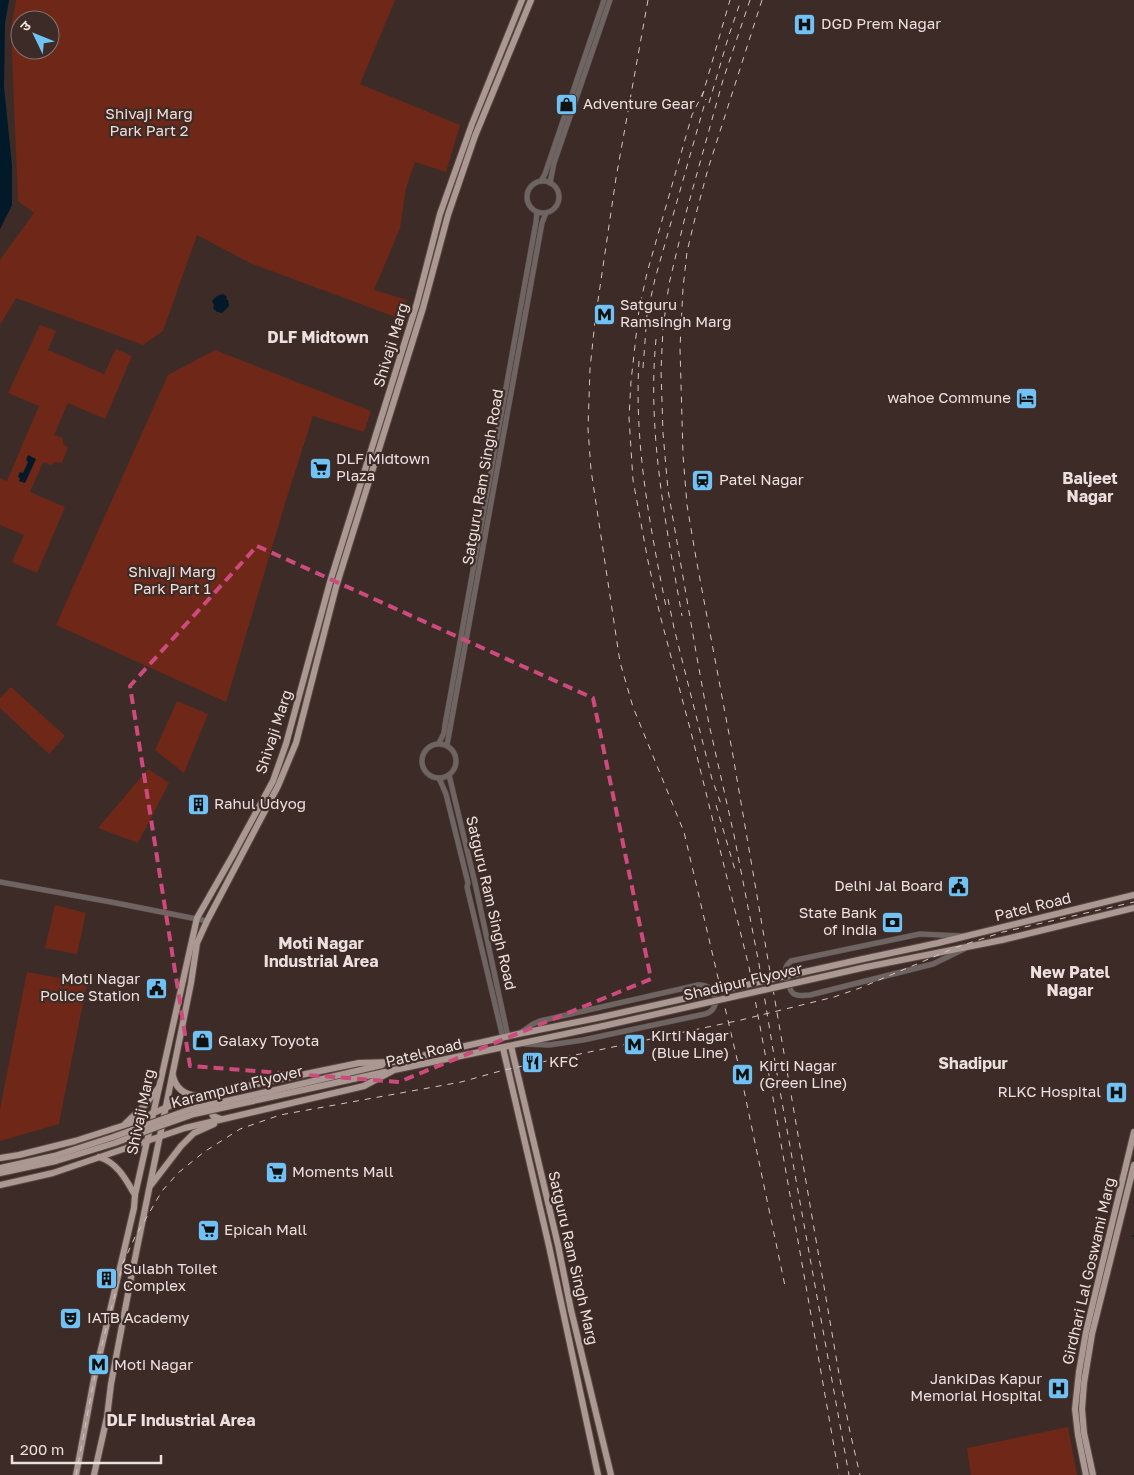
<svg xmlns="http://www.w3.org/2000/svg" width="1134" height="1475" font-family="'Golos Text','Noto Sans Devanagari',sans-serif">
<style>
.green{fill:#6f2818;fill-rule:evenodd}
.water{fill:#011928}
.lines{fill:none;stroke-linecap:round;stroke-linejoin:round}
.stream{stroke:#011928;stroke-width:1}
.minor-casing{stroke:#594844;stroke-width:6}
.major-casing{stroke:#594844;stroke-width:8}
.minor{stroke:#6e6562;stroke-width:5}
.major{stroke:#ab9893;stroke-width:6}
.rail{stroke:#d3c6c3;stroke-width:1;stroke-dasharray:6 6;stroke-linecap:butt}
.major-bridge-casing{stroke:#594844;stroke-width:8;stroke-linecap:butt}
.major-bridge{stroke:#ab9893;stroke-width:6}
.marked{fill:none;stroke:#cc4a7c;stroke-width:4;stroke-dasharray:10 6;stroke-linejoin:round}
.labels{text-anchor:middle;stroke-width:4.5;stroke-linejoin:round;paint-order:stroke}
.poi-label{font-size:15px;fill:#ece0dd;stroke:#3d2b27;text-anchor:start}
.park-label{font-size:15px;fill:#f4dcd6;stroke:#3d2b27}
.street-label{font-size:15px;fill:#ece0dd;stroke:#3d2b27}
.neighbourhood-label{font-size:16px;font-weight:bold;fill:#ece0dd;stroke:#3d2b27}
</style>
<rect width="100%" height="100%" fill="#3d2b27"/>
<g class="green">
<path d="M16,0h379l-35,84 100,41 -14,47 -31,-10 -9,26 -6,40 -26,62 33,10 -6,19 -151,-56 -53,-28 -34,96 -20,14 -127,-47 -16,27v-65l34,-47 -16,-12 -7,-173zM20,20h30v30h-30z"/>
<polygon points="40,325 56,331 48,350 104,374 116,349 132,356 105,419 68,403 54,435 63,438 63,444 68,447 62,463 55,462 51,465 43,462 30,492 65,507 37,573 12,562 24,535 0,525 0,478 7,481 39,406 8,393"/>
<polygon points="215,350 371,411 364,432 313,416 286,500 226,702 56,625 168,375"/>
<polygon points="11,687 65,736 49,754 0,708 0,698"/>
<polygon points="177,701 208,714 184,773 155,750"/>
<polygon points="148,769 169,783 138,843 98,828"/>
<polygon points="55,905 86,913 77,954 45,948"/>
<polygon points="27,972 87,983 59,1124 0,1141 0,1109"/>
<polygon points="1068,1427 1077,1475 971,1475 967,1448"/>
</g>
<g class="water">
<polygon points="0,0 9,0 5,23 4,87 12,165 12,205 0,229"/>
<polygon points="223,294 227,297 226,299 228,300 229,306 222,313 217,312 213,308 214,305 212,301 217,296"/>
<polygon points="28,455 36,459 25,483 19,481 20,478 18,477 20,472 23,473 28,462 26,460"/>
</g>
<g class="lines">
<polyline class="stream" points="1132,1236 1134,1236"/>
<defs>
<g id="minor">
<circle cx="543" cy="197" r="16"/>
<polyline points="541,181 545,174 604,0"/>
<polyline points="550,183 554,163 610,0"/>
<polyline points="439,743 444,733 445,725 536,222 537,212"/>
<circle cx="439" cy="761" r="17"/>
<polyline points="447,745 542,223 546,213"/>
<polyline points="449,775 475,883 508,1037"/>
<polyline points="439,778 446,794 468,883 467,887 503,1038"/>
<polyline points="0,882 111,902 207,921"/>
<path d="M962,936l-42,-2 -129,27c-2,2 -4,3 -5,6 -2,6 3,24 8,27 5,3 11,1 16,1l123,-31 31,-15"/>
<path d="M520,1033l13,-9 7,-3 158,-36c18,-2 25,24 7,29l-122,26 -34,5 -25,-1"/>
</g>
<g id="major">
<polyline points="863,959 938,943 1134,895"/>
<polyline points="866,967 1002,940 1134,908"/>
<polyline points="511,1046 558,1245 571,1310 611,1475"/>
<polyline points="503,1048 549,1246 598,1475"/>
<path d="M173,1076c3,14 13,19 25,20"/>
<polyline points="271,1091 382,1065"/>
<polyline points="217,1094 211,1098 209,1107 213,1116 221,1119"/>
<polyline points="271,1097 385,1072"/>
<polyline points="125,1124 145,1105 159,1087"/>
<path d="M99,1157c19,6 27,23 36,38"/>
<polyline points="0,1158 19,1155 75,1141 128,1124 179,1102 204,1095 359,1063 395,1062 518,1034 602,1017"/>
<polyline points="0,1168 54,1156"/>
<polyline points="0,1173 56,1161"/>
<polyline points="0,1185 53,1173 185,1128 364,1086 394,1070 603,1026"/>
<polyline points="151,1185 181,1146 194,1133 214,1124"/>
<polyline points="76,1475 94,1379 134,1208 135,1195 197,918 233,855 273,781 286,744 330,582 417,303 440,214 472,124 522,0"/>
<polyline points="94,1475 107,1417 111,1384 131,1278 191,983 197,943 207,921 278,786 296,743 336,587 423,308 448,215 475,136 531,0"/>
<polyline points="1086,1475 1078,1435 1075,1409 1079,1372 1086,1332 1134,1132"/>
<polyline points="1093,1475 1084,1433 1082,1409 1084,1383 1092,1334 1134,1165"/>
</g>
</defs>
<use href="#minor" class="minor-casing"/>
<use href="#major" class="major-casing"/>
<use href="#minor" class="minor"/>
<use href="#major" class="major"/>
<g class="rail">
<polyline points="648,0 616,178 595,321 590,369 588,429 591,470 620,662 633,707 684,832 741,1076 785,1286"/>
<polyline points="750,0 723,80 686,213 669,284 663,328 661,370 663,433 668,490 696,652 709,724 734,835 759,964 777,1074 849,1475"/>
<polyline points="762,0 708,169 696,214 687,252 683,288 680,348 683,455 687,505 696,558 732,750 839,1374 850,1432 860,1475"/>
<polyline points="704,91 692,115 647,273 639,310 631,381 629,418 633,480 648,561 660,615 693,740 749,967 769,1075 839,1475"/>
<polyline points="702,97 730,0"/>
<polyline points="709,103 729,35 741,0"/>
<path d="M656,339c-9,93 10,186 26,277"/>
<path d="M639,361c-5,83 11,165 27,246"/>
<polyline points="643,368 647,315 655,279 706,99"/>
<polyline points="668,599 674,628 712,779 721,804"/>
<polyline points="716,805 735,870"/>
<polyline points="76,1475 97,1364 123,1263 135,1237 162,1191 178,1173 204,1152 240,1129 280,1115 461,1082 504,1070 741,1020 834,997 860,988 957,947 1003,932 1134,902"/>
</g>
<defs>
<g id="major-bridge">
<polyline points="602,1017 863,959"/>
<polyline points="603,1026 866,967"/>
<polyline points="54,1156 113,1137 191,1109 271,1091"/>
<polyline points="56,1161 115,1143 157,1127 194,1114 271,1097"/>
</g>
</defs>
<use href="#major-bridge" class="major-bridge-casing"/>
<use href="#major-bridge" class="major-bridge"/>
</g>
<path class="marked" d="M257,546l336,152 58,281 -252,103 -209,-16 -60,-380z"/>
<defs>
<symbol id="hospital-square" viewBox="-11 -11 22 22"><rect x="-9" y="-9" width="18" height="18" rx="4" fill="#70c2f4" stroke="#3d2b27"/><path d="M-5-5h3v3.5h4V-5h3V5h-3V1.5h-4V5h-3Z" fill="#111"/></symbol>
<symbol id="shop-square" viewBox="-11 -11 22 22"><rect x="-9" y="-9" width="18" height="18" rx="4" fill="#70c2f4" stroke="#3d2b27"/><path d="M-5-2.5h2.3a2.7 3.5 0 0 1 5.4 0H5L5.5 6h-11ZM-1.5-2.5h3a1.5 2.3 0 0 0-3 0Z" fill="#111"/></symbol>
<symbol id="metro-square" viewBox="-11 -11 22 22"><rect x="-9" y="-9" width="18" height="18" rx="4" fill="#70c2f4" stroke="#3d2b27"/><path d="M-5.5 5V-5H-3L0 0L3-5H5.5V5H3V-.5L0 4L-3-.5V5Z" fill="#111"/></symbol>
<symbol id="hotel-square" viewBox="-11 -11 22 22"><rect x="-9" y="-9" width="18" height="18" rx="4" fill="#70c2f4" stroke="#3d2b27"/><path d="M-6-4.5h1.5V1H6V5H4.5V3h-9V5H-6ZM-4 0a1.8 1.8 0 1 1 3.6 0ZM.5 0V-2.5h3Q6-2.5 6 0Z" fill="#111"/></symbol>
<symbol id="supermarket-square" viewBox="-11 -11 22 22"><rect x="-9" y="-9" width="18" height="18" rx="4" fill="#70c2f4" stroke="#3d2b27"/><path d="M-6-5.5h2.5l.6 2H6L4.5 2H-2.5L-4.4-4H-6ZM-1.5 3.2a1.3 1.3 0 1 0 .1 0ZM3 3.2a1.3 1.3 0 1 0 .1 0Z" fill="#111"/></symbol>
<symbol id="station-square" viewBox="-11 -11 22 22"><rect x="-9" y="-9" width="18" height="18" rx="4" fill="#70c2f4" stroke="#3d2b27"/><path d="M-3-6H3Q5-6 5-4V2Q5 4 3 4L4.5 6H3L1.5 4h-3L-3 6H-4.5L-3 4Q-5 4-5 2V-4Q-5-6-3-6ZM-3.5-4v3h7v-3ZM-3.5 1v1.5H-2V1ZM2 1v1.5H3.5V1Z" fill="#111"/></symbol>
<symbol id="building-square" viewBox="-11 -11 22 22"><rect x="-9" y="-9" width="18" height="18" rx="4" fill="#70c2f4" stroke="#3d2b27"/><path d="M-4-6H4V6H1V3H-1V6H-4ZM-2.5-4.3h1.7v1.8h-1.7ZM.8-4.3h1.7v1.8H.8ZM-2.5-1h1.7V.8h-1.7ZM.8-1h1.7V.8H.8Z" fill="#111"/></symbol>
<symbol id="civic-square" viewBox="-11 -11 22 22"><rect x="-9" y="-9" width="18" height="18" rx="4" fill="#70c2f4" stroke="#3d2b27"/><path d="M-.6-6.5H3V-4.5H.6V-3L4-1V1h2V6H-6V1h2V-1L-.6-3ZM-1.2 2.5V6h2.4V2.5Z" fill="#111"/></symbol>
<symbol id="bank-square" viewBox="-11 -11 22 22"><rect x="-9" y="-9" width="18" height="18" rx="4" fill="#70c2f4" stroke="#3d2b27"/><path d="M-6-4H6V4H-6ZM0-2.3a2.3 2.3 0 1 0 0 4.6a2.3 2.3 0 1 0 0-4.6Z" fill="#111"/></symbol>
<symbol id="restaurant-square" viewBox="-11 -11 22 22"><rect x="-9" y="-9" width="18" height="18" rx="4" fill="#70c2f4" stroke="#3d2b27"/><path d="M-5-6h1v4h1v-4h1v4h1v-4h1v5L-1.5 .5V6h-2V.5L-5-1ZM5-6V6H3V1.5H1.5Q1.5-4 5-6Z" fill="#111"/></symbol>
<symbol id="theatre-square" viewBox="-11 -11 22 22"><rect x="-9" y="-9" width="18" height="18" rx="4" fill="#70c2f4" stroke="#3d2b27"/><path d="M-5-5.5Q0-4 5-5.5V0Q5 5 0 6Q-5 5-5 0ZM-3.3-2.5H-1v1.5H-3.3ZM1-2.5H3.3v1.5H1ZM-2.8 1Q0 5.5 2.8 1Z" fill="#111"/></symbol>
</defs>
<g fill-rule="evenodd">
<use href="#hospital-square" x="792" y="12" width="25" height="25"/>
<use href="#shop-square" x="554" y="92" width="25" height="25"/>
<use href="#metro-square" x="592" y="302" width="25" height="25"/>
<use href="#hotel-square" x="1014" y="386" width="25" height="25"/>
<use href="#supermarket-square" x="308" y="456" width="25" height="25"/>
<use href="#station-square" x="690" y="468" width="25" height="25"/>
<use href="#building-square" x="186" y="792" width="25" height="25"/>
<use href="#civic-square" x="946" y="874" width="25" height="25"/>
<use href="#bank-square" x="880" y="910" width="25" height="25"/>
<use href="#civic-square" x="144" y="976" width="25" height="25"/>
<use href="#shop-square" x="190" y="1028" width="25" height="25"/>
<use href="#metro-square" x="622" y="1032" width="25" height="25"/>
<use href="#restaurant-square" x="520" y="1050" width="25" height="25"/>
<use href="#metro-square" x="730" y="1062" width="25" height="25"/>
<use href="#hospital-square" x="1104" y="1080" width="25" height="25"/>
<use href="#supermarket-square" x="264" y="1160" width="25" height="25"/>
<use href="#supermarket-square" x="196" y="1218" width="25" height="25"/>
<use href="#building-square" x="94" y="1266" width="25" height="25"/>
<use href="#theatre-square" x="58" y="1306" width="25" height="25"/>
<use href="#metro-square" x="86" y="1352" width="25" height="25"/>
<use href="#hospital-square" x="1046" y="1376" width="25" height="25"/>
</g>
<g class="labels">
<g class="poi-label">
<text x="821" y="29">DGD Prem Nagar</text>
<text x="583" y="109">Adventure Gear</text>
<text x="620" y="310">Satguru<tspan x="620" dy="17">Ramsingh Marg</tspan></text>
<text x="1011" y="403" text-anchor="end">wahoe Commune</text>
<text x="336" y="464">DLF Midtown<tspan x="336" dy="17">Plaza</tspan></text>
<text x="719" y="485">Patel Nagar</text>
<text x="214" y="809">Rahul Udyog</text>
<text x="943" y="891" text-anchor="end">Delhi Jal Board</text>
<text x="877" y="918" text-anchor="end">State Bank<tspan x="877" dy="17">of India</tspan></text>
<text x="140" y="984" text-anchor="end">Moti Nagar<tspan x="140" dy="17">Police Station</tspan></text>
<text x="651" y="1041">Kirti Nagar<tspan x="651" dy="17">(Blue Line)</tspan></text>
<text x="218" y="1046">Galaxy Toyota</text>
<text x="549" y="1067">KFC</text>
<text x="759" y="1071">Kirti Nagar<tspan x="759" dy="17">(Green Line)</tspan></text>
<text x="1101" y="1097" text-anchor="end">RLKC Hospital</text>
<text x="292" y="1177">Moments Mall</text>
<text x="224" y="1235">Epicah Mall</text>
<text x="123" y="1274">Sulabh Toilet<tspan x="123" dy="17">Complex</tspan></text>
<text x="87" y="1323">IATB Academy</text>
<text x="114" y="1370">Moti Nagar</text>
<text x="1042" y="1384" text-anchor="end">JankiDas Kapur<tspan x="1042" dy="17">Memorial Hospital</tspan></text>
</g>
<g class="park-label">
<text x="149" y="119">Shivaji Marg<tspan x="149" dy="17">Park Part 2</tspan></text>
<text x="172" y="577">Shivaji Marg<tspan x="172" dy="17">Park Part 1</tspan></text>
</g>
<g class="street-label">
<text transform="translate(391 345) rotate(-73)" y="5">Shivaji Marg</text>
<text transform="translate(483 477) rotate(-80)" y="5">Satguru Ram Singh Road</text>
<text transform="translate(274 732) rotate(-72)" y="5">Shivaji Marg</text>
<text transform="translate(491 903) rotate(77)" y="5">Satguru Ram Singh Road</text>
<text transform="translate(1033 907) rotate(-14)" y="5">Patel Road</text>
<text transform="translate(743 982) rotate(-13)" y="5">Shadipur Flyover</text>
<text transform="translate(424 1053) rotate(-14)" y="5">Patel Road</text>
<text transform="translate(237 1087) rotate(-14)" y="5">Karampura Flyover</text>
<text transform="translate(141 1112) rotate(-78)" y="5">Shivaji Marg</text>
<text transform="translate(573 1258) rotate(77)" y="5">Satguru Ram Singh Marg</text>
<text transform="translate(1089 1271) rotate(-77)" y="5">Girdhari Lal Goswami Marg</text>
</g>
<g class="neighbourhood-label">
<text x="318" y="343">DLF Midtown</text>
<text x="1090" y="484">Baljeet<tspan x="1090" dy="18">Nagar</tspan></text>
<text x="321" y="949">Moti Nagar<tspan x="321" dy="18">Industrial Area</tspan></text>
<text x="1070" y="978">New Patel<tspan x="1070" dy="18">Nagar</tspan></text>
<text x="973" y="1069">Shadipur</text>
<text x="181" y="1426">DLF Industrial Area</text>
</g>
</g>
<g transform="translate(35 35) rotate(313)"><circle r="24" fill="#3d2b27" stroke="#837370"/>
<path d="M0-4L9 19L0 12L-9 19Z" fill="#70c2f4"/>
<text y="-8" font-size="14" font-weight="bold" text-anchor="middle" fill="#ece0dd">उ</text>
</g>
<path d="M12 1455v8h149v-8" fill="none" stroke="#ece0dd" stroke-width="2.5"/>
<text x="20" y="1455" font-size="15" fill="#ece0dd" stroke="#3d2b27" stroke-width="4" paint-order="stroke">200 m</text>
</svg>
